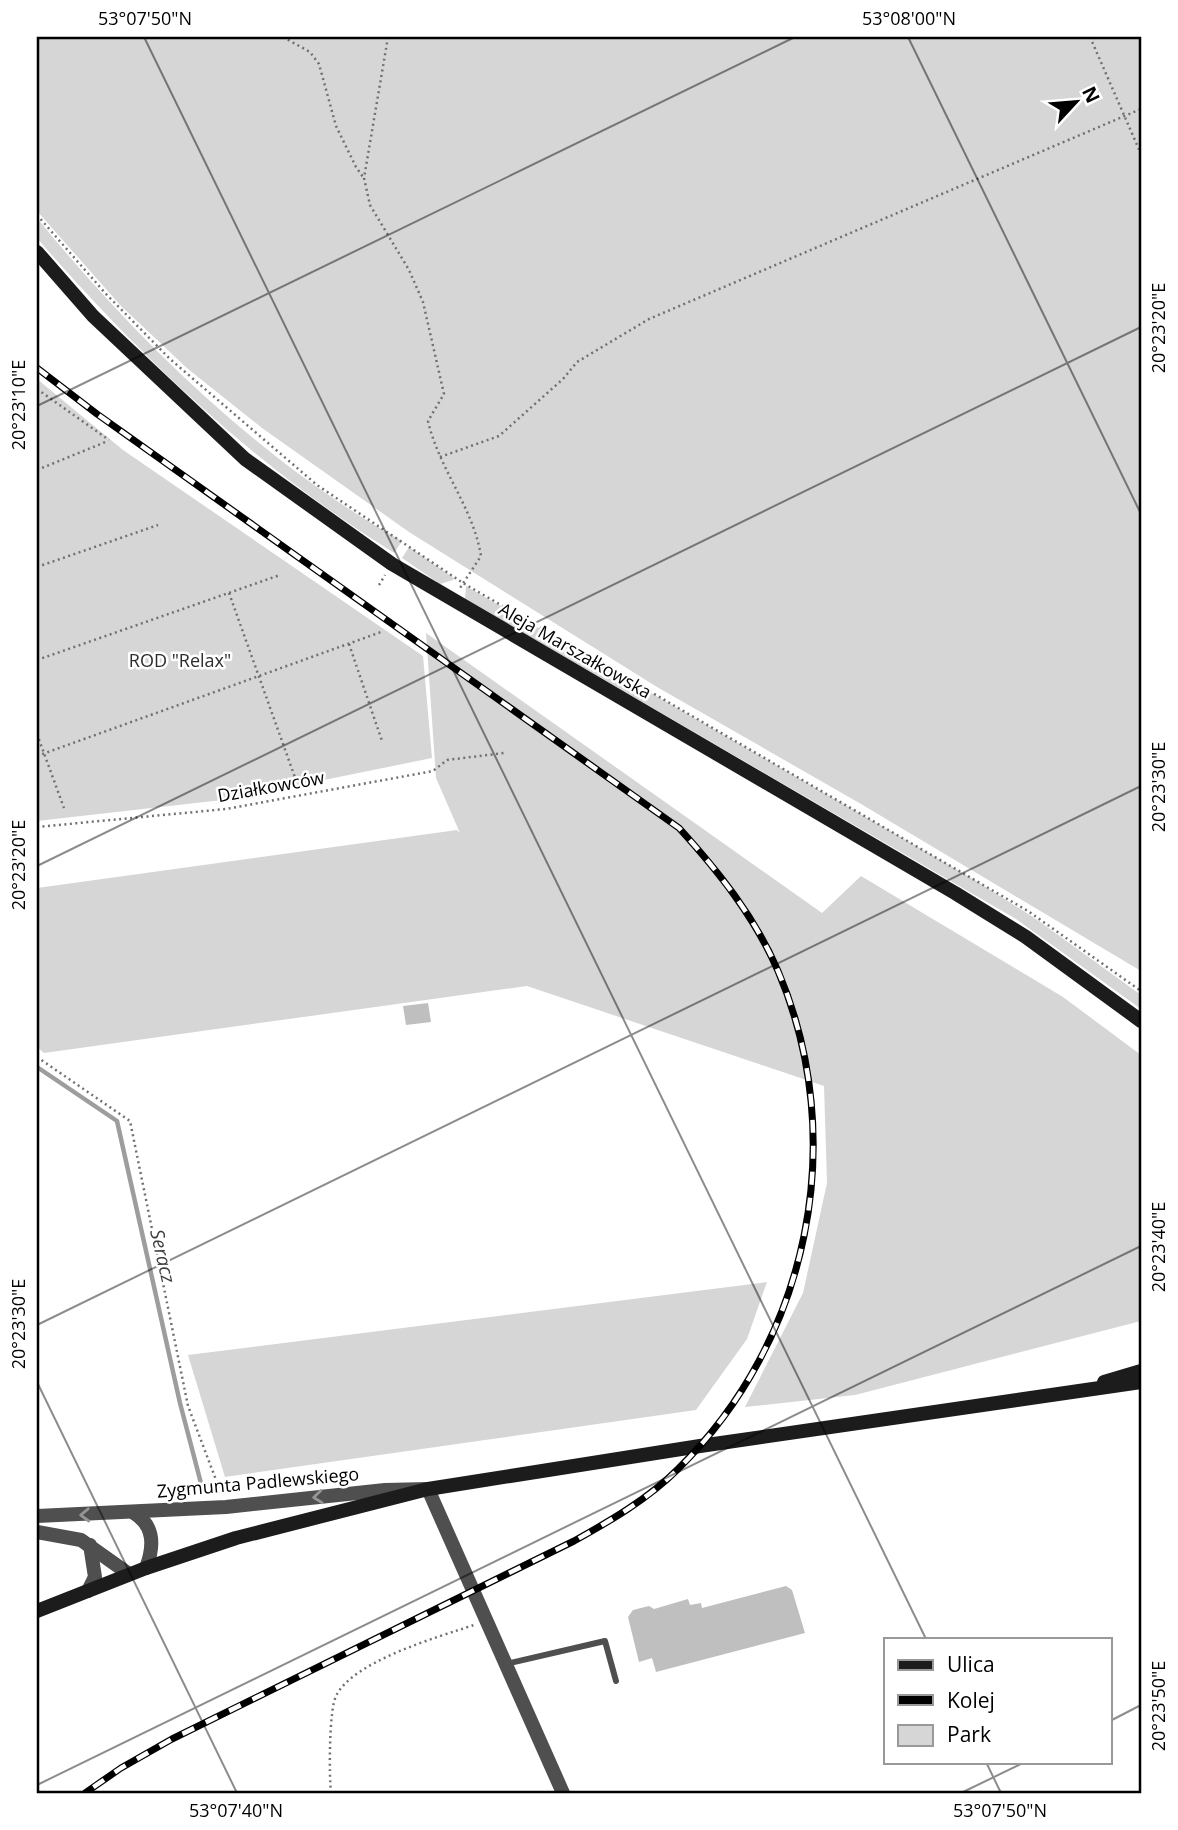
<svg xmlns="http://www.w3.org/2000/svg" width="1178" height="1830" font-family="'Open Sans',sans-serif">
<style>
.green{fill:#d6d6d6}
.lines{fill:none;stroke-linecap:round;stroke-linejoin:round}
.stream{stroke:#9d9d9d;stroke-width:4.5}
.building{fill:#bfbfbf}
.path{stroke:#717171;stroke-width:2.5;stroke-dasharray:2 3.5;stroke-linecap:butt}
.service{stroke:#4f4f4f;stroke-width:6}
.tertiary{stroke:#4f4f4f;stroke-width:14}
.secondary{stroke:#1c1c1c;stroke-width:14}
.rail-casing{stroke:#000;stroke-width:7}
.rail{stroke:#fff;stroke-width:4.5;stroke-dasharray:13;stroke-linecap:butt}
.oneway{stroke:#959595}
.ticks{fill:none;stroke:#000;stroke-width:2;stroke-opacity:0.45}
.labels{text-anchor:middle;stroke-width:5;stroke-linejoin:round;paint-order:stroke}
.street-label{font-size:18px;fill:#000;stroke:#fff}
.park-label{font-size:18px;fill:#2d2d2d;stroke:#fff}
.water-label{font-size:19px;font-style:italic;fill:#3e3e3e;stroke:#fff}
.neatline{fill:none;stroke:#000;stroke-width:2.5}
.ticks-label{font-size:18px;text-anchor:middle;fill:#000}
</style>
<rect width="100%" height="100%" fill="#fff"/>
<g class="green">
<polygon points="37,37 1141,37 1141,971 861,804 657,687 409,532 262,428 188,369 121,306 37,211"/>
<path d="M37,218c99,122 227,246 365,323l-8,12c-136,-85 -253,-194 -357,-315z"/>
<polygon points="37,379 123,450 423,656 432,758 231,799 37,821"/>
<polygon points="409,547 454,578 453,580 440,584 402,558"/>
<polygon points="466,586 973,879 1036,919 1141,995 1141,1009 1016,919 465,599"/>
<polygon points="426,633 822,913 861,876 1063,997 1141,1055 1141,1321 855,1395 745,1407 803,1293 827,1183 824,1086 527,986 44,1053 37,1047 37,888 457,830 460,833 436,778"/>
<polygon points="767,1282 747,1339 696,1410 225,1477 188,1355"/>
</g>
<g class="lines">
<polyline class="stream" points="37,1067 117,1121 180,1403 203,1491"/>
</g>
<g class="building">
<polygon points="428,1003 431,1022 406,1025 403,1006"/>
<polygon points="786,1586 792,1590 805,1633 656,1672 652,1658 639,1662 628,1617 633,1610 649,1606 654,1609 688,1599 690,1605 701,1603 702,1608"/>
</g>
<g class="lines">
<g class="path">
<polyline points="283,37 310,52 319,64 336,126 356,167 363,177"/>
<path d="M388,37l-24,141 6,27 39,65 14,32 21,92 -16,27c11,48 45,86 53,135l-21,32"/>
<polyline points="1090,37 1141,154"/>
<polyline points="37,215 106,294 170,359 317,485 463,583 1028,911 1141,991"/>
<polyline points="37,389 109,440"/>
<polyline points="440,457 499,436 563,379 577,362 649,319 1141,109"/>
<polyline points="37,470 108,441"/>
<polyline points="37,567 158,525"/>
<polyline points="379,585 385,575"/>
<polyline points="229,593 297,783"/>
<polyline points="349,644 382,741"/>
<polyline points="37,660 280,575"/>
<polyline points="37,734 64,808"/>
<polyline points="37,756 381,632"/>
<polyline points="37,827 226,809 433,771 447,760 504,753"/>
<polyline points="37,1057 130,1121 188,1406 221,1493"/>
<path d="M331,1793c-2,-18 -2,-83 5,-97 17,-35 102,-59 138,-71"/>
</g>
<polyline class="service" points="506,1664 605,1641 616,1681"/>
<g class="tertiary">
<path d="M134,1513c21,13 20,34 12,55"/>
<polyline points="37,1516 226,1507 385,1490 428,1489 563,1793"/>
<polyline points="37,1532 81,1540 129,1574"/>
<polyline points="88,1591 95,1577 90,1545"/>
</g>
<g class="secondary">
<polyline points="37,252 93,316 245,459 392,564 955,893 1026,937 1141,1021"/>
<polyline points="1104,1382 1141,1371"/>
<polyline points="37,1611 146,1568 236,1538 428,1489 700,1446 1141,1382"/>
</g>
<defs>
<path id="rail" d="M37,368l60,46 582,414c39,43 76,89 99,143 72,169 31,370 -100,498 -30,30 -68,52 -104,72l-402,198 -51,29 -36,25"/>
</defs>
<use href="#rail" class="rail-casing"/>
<use href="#rail" class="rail"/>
</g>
<defs><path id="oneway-chevron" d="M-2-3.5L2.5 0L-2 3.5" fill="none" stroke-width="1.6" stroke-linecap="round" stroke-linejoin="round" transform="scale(1.75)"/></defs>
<g class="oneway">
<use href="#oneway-chevron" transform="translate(318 1497) rotate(174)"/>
<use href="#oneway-chevron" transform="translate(85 1515) rotate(178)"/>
</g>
<path class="ticks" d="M144,37l782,1602M908,37l233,477M37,406l758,-369M37,866l1104,-539M37,1325l1104,-539M37,1382l200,411M1110,1721l31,-16M986,1762l15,31M37,1785l1104,-539M961,1793l64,-31"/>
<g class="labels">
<g class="street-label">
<text transform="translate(575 651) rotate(30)" y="6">Aleja Marszałkowska</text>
<text transform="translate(271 787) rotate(-10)" y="6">Działkowców</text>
<text transform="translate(258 1483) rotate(-5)" y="6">Zygmunta Padlewskiego</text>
</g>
<g class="park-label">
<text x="180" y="667">ROD "Relax"</text>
</g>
<g class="water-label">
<text transform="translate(163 1256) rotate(77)" y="7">Seracz</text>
</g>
</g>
<rect width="1178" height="1830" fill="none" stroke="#ffffff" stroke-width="77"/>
<rect x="884" y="1638" width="228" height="126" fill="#ffffff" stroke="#999999" stroke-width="2"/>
<rect x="898" y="1660" width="35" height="10" fill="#1c1c1c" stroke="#999999" stroke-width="2"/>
<text x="947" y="1672" font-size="21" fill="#000000">Ulica</text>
<rect x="898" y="1695" width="35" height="10" fill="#000000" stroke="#999999" stroke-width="2"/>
<text x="947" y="1708" font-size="21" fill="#000000">Kolej</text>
<rect x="898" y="1725" width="35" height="21" fill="#d6d6d6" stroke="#999999" stroke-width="2"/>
<text x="947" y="1742" font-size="21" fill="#000000">Park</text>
<g transform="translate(1076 102) rotate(64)" stroke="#ffffff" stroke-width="5" paint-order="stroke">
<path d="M0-5L12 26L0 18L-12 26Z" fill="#000000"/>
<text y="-10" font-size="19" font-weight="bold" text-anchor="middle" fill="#000000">N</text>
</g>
<rect x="38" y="38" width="1102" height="1754" class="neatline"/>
<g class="ticks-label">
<text x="145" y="25">53°07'50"N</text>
<text x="909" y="25">53°08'00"N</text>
<text transform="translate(1159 328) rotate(-90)" y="6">20°23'20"E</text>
<text transform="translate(19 405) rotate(-90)" y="6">20°23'10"E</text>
<text transform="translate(1159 787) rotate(-90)" y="6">20°23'30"E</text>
<text transform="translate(19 865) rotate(-90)" y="6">20°23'20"E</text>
<text transform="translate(1159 1247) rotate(-90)" y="6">20°23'40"E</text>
<text transform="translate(19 1324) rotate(-90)" y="6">20°23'30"E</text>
<text transform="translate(1159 1706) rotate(-90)" y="6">20°23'50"E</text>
<text x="236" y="1817">53°07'40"N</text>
<text x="1000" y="1817">53°07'50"N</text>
</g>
</svg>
